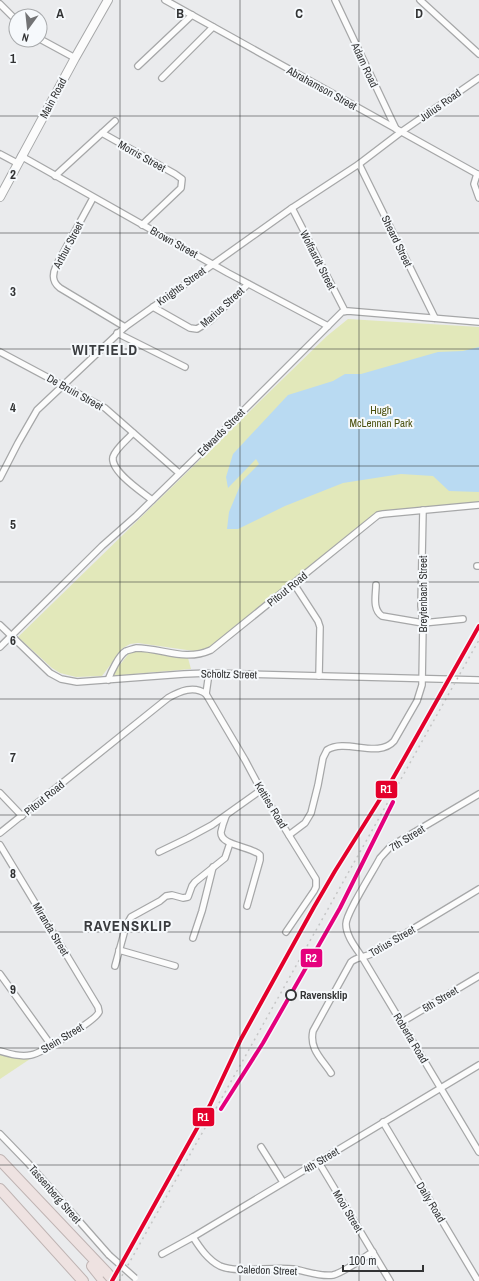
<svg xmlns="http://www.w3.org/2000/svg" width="479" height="1281" font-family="'Archivo Narrow',sans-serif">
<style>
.green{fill:#e2e8ba}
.water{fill:#b9daf2}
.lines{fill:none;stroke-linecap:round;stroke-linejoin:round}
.street-casing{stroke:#a6a7a8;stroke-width:8}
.secondary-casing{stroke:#a6a7a8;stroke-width:10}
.highway-casing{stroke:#bfb4b3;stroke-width:12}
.street{stroke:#fcfcfc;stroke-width:5.5}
.secondary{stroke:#fcfcfc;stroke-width:8}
.highway{stroke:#eee2e1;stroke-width:10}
.rail{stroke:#c5c6c6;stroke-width:1.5;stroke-dasharray:2 4;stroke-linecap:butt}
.street-bridge-casing{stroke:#a6a7a8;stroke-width:8;stroke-linecap:butt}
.highway-bridge-casing{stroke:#bfb4b3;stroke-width:12;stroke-linecap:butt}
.street-bridge{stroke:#fcfcfc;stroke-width:5.5}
.highway-bridge{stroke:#eee2e1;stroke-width:10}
.rail-1-casing{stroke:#f6f9fc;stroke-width:7}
.rail-2-casing{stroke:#f6f9fc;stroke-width:7}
.rail-1{stroke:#e4002b;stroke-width:4}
.rail-2{stroke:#e5007d;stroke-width:4}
.grid{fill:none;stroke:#323334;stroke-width:1;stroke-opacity:0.55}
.stop-dot{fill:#f6f9fc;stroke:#323334;stroke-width:2}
.labels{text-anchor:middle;stroke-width:4;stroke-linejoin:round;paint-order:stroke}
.street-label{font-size:11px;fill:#323334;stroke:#f6f9fc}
.park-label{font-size:11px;fill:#4b510f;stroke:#f6f9fc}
.stop-label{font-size:11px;font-weight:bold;fill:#323334;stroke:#f6f9fc;text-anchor:start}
.district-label{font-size:15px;font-weight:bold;letter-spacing:1px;fill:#3a3c3f;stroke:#f6f9fc}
.grid-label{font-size:13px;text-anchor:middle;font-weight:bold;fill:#323334;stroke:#f6f9fc;stroke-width:4;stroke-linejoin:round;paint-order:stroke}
.line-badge{stroke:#f6f9fc;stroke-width:1.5}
.badge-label{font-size:11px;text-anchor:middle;font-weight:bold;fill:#fff}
</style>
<rect width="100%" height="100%" fill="#eaebed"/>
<g class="green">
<polygon points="348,319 479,327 479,503 419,508 379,513 213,647 194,651 138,643 130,644 123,648 102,676 76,677 60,673 52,668 18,637 327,336"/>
<polygon points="138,650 188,658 191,669 111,676 130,652"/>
<polygon points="0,1053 30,1059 0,1079"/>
</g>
<polygon class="water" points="479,347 479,492 449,491 433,476 401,474 343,483 285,506 238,529 227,529 229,512 242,481 259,464 256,459 228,488 226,477 233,454 288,395 333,381 345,374 361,374 438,352 463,351"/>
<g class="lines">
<defs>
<g id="street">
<polyline points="165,0 479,175"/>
<polyline points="335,0 396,129"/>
<polyline points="420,0 479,54"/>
<polyline points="0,4 16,20"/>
<polyline points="40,39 75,58"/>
<polyline points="138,66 192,15"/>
<polyline points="162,78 213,27"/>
<polyline points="102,133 175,174 182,179 181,188 142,225"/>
<polyline points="0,154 17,163"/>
<polyline points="21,156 228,273 328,326"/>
<polyline points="359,164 435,318"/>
<polyline points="477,174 474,184 479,198"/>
<polyline points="55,176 115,121"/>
<path d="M93,198l-37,68c-4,9 -4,16 4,22l65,39"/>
<polyline points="292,208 345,311"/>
<polyline points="153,307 190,328 197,329 210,321 248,284"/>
<polyline points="117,333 185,367"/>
<polyline points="0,352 105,408 179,473"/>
<path d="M133,433c-6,7 -17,15 -20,24 -3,14 29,35 39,43"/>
<polyline points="0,478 18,443 37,410 125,327 292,208 359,164 401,132 479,78"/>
<polyline points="477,566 479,566"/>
<polyline points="294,584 318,621 320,627 319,676"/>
<path d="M376,585c0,10 -4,24 6,31l41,7 40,-4"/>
<polyline points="0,625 50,673 61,679 77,682 184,674 209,673 479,680"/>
<polyline points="0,647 102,546 136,516 222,432 342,312 348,311 479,322"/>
<polyline points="209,673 206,694 245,760 261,790 316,879 316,887 314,891 286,932"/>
<path d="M108,680c3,-8 11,-25 18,-29 3,-1 7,-2 10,-3 27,0 48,14 75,2l167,-135 5,-1 96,-9"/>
<polyline points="0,793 22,816"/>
<path d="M479,794l-88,52 -11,12c-6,12 -34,55 -34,66 0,12 10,24 16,33l117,195"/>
<path d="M226,816c-2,5 -4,11 -5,16 -1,14 30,14 39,23v5l-13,46"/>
<path d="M0,833l168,-135c12,-7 26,-13 38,-4"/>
<path d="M289,835l16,-12 6,-10 7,-28 5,-27 4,-8c19,-12 51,9 67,-9l23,-40 5,-16 1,-62 -2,-17 2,-96"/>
<path d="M0,845l98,162 1,5c-4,9 -57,41 -68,43 -11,2 -21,-1 -31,-4"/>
<polyline points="159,852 188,838 212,825 261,790"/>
<polyline points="193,938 202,911 213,867"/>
<polyline points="119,950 175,966"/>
<polyline points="115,966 126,926 131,917 160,901 166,896 172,895 183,898 188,897 192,886 195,882 225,858 230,843"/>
<polyline points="0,974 51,1045"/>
<polyline points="402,1022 479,976"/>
<path d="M331,1073c-9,-14 -22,-24 -18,-42l38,-69c6,-5 15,-5 22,-9l106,-64"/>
<polyline points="383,1122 478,1281"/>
<polyline points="0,1134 28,1163 109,1255"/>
<polyline points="261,1147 283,1182"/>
<polyline points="318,1161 390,1281"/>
<path d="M193,1237c7,11 15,23 27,29 19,8 52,0 73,3 13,2 27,8 40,6 12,-3 28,-16 40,-23"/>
<polyline points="162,1254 193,1237 479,1065"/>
</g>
<polyline id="secondary" points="0,197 75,58 108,0"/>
<g id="highway">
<polyline points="0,1160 107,1273"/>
<polyline points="0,1189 83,1281"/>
<polyline points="92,1266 104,1281"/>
</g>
</defs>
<use href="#street" class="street-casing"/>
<use href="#secondary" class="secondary-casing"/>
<use href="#highway" class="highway-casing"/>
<use href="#street" class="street"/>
<use href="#secondary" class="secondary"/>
<use href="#highway" class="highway"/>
<g class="rail">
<path d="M230,1096c58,-90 109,-185 157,-281"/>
<polyline points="112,1281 210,1105 241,1039 314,907 335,871 392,780 479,626"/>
<polyline points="119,1281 479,640"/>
</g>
<defs>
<polyline id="street-bridge" points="109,1255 135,1278"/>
<polyline id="highway-bridge" points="107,1273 114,1281"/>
</defs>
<use href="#street-bridge" class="street-bridge-casing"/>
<use href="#highway-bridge" class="highway-bridge-casing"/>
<use href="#street-bridge" class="street-bridge"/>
<use href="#highway-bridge" class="highway-bridge"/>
<defs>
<polyline id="rail-1" points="112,1281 210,1105 241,1039 314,907 335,871 392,780 479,626"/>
<polyline id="rail-2" points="221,1109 263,1043 340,908 393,802"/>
</defs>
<use href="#rail-1" class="rail-1-casing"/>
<use href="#rail-2" class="rail-2-casing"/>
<use href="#rail-1" class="rail-1"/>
<use href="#rail-2" class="rail-2"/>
</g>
<path class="grid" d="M120,0v1281M240,0v1281M359,0v1281M0,116h479M0,233h479M0,349h479M0,466h479M0,582h479M0,699h479M0,815h479M0,932h479M0,1048h479M0,1165h479"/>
<circle class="stop-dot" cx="291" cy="995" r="5"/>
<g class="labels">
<g class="street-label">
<text transform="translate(365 65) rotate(65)" y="4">Adam Road</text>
<text transform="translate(322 88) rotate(29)" y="4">Abrahamson Street</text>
<text transform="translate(53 98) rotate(-62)" y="4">Main Road</text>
<text transform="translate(440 105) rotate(-35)" y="4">Julius Road</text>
<text transform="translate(142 156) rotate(29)" y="4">Morris Street</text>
<text transform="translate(397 241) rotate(64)" y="4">Sheard Street</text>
<text transform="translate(174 242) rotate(29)" y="4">Brown Street</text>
<text transform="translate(68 245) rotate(-62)" y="4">Arthur Street</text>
<text transform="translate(318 260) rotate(63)" y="4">Wolfaardt Street</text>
<text transform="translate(181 286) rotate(-36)" y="4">Knights Street</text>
<text transform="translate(222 307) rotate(-42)" y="4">Marius Street</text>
<text transform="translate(75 392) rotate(29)" y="4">De Bruin Street</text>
<text transform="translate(221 432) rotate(-45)" y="4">Edwards Street</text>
<text transform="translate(287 589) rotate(-39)" y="4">Pitout Road</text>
<text transform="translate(423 594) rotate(-90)" y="4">Breytenbach Street</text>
<text transform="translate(229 674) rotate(1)" y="4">Scholtz Street</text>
<text transform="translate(44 798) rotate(-39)" y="4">Pitout Road</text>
<text transform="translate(271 805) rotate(59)" y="4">Ketties Road</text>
<text transform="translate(407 838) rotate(-32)" y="4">7th Street</text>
<text transform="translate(51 929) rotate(59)" y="4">Miranda Street</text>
<text transform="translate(392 941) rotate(-30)" y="4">Totius Street</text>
<text transform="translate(440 999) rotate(-31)" y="4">5th Street</text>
<text transform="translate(62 1038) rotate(-31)" y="4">Stein Street</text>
<text transform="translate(411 1038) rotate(59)" y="4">Roberta Road</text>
<text transform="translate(321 1160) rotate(-31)" y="4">4th Street</text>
<text transform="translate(55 1194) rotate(49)" y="4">Tassenberg Street</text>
<text transform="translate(431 1202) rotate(59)" y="4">Daily Road</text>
<text transform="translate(348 1211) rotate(59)" y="4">Mooi Street</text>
<text transform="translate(267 1270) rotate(2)" y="4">Caledon Street</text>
</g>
<g class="park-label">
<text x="381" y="414">Hugh<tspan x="381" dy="13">McLennan Park</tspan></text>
</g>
<g class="stop-label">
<text x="300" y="999">Ravensklip</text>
</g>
<g class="district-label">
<text x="105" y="355">WITFIELD</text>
<text x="128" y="931">RAVENSKLIP</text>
</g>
</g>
<g class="grid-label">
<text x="60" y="18">A</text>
<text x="180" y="18">B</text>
<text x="299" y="18">C</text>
<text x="419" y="18">D</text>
<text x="13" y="63">1</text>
<text x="13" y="179">2</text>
<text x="13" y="296">3</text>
<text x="13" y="412">4</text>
<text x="13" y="529">5</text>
<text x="13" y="645">6</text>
<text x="13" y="762">7</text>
<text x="13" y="878">8</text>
<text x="13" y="994">9</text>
</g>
<g class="line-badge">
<rect x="375" y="780" width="23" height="19" rx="4" fill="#e4002b"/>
<rect x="300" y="948" width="23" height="20" rx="4" fill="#e5007d"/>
<rect x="192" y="1107" width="23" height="20" rx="4" fill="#e4002b"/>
</g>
<g class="badge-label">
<text x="386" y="793">R1</text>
<text x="311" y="962">R2</text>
<text x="203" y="1121">R1</text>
</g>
<g transform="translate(28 28) rotate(195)"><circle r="19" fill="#f6f9fc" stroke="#a8aaac"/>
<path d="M0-3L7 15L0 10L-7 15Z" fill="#727375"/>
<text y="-6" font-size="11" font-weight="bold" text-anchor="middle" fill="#323334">N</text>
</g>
<path d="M343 1265v6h80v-6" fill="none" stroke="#323334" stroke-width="2"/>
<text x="349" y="1265" font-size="12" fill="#323334" stroke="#f6f9fc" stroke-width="3" paint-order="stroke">100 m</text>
</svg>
